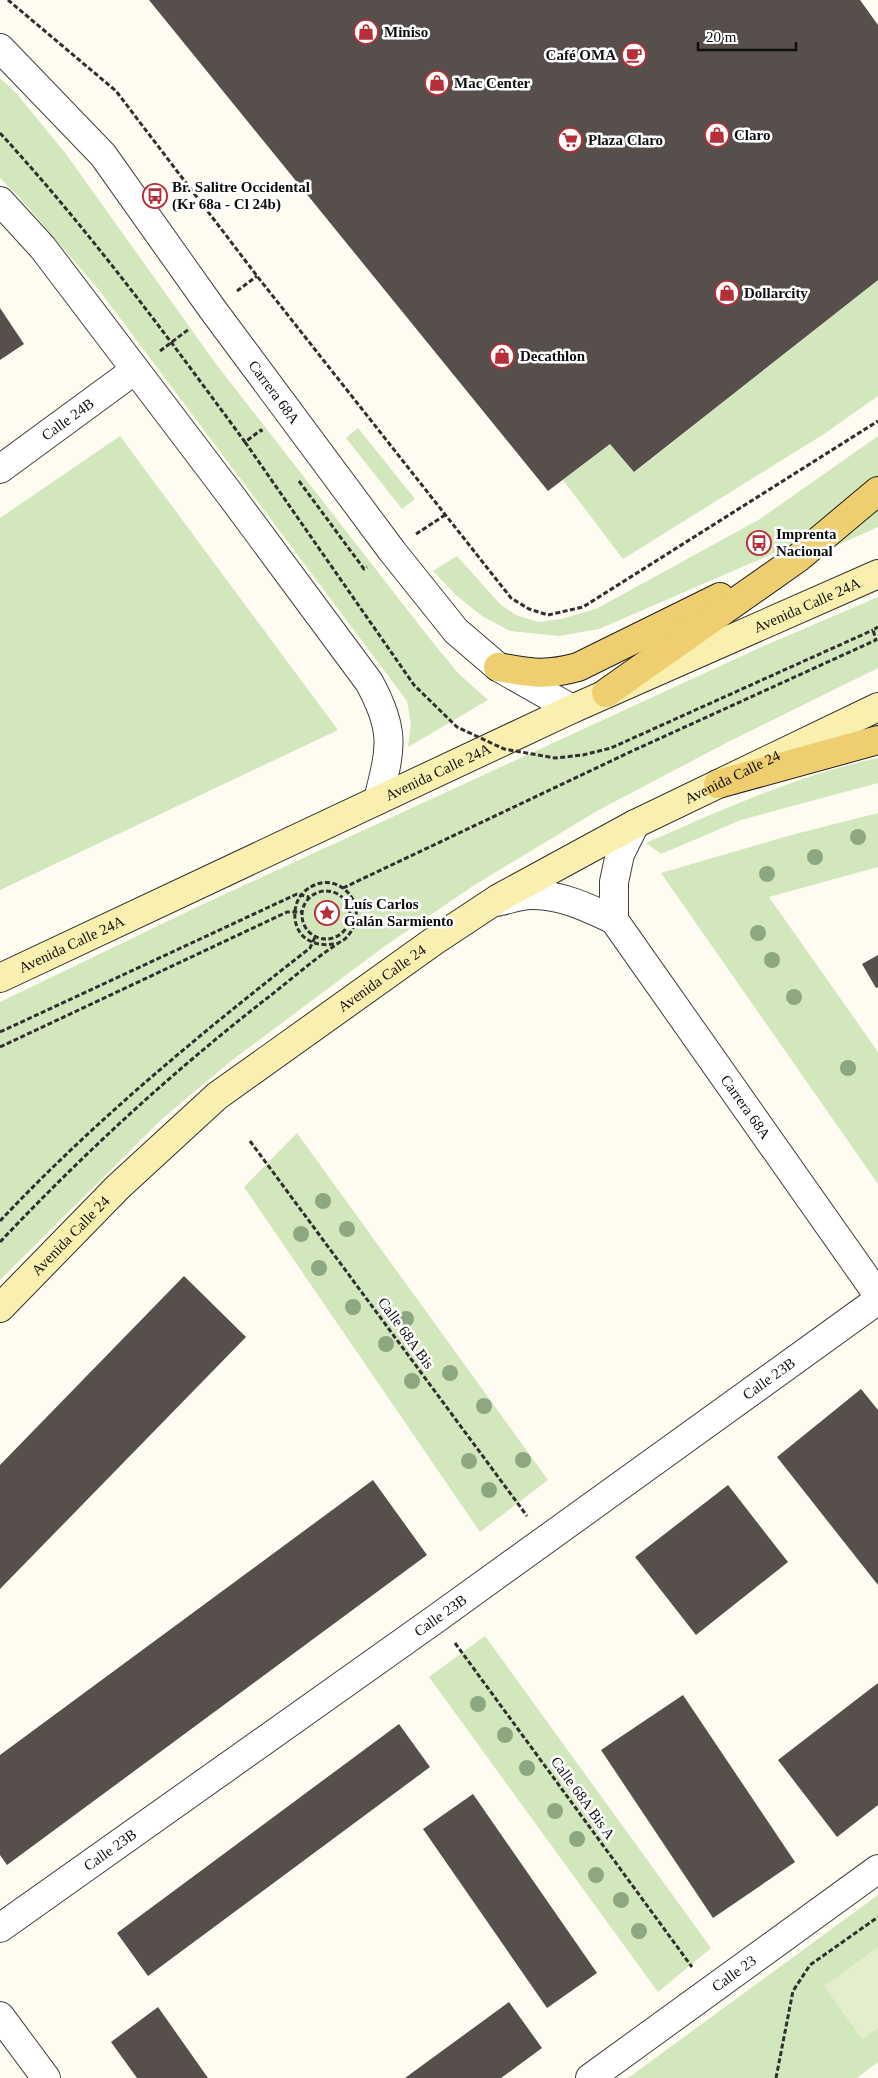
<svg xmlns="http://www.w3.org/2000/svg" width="878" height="2078" font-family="Georgia,serif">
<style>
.green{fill:#d3e7bc}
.pitch{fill:#e4eecd}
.building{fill:#564f4b}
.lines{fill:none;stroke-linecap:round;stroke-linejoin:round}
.minor-casing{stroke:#414141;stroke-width:30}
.tertiary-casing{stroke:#414141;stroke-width:30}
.secondary-casing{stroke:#303030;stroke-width:30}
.primary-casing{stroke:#1f1f1f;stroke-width:30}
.path{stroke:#303030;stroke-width:3;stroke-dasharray:5 2.5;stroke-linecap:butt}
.minor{stroke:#fff;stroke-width:28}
.tertiary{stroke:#fff;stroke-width:28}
.secondary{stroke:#f9f0b0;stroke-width:28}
.primary{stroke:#efce70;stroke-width:28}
.path-bridge{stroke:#303030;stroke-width:3;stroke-dasharray:5 2.5;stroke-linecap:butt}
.tree{fill:#8da780}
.labels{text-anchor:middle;stroke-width:5;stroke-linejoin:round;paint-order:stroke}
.poi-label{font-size:15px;font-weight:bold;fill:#0e0e0e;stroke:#fff;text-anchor:start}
.street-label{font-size:15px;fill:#0e0e0e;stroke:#fff}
</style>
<rect width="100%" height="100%" fill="#fefbf1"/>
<g class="green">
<polygon points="0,78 17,94 66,154 216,364 430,639 458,673 488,700 408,747 411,724 407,701 99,290 19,197 0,178"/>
<polygon points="878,280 878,396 824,434 623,559 563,480 610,444 635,472"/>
<polygon points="358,428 415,499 402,509 346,438"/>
<polygon points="120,436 338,730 0,890 0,518"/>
<polygon points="878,436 878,475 793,545 599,629 559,636 510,631 482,616 457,596 433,571 457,556 500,604 516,615 538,622 561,619 596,609 760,519"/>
<polygon points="878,507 878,527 827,550"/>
<polygon points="878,597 878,668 728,742 597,811 473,886 385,946 231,1061 163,1118 0,1280 0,1002 197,907 757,649"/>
<path d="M878,758v25l-137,37 -80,34 -15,-11c75,-33 152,-68 232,-85z"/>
<polygon points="878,813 878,867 769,897 878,1052 878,1184 661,873 795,834"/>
<polygon points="297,1133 548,1480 480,1532 244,1187"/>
<polygon points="485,1636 711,1948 658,1992 429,1677"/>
<polygon points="878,1895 878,2062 857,2078 628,2078"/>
</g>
<polygon class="pitch" points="878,1947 878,2028 862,2039 824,1986"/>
<g class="building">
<polygon points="149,0 860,0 878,25 878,280 634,472 610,444 548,491"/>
<polygon points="0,308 24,344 0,360"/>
<polygon points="878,955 878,987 876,988 862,964"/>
<polygon points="184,1276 246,1337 0,1589 0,1465"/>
<polygon points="861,1389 878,1410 878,1585 777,1457"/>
<polygon points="373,1480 427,1555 7,1865 0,1855 0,1755"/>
<polygon points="728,1485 788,1562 696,1635 635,1557"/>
<polygon points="878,1683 878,1805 837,1837 778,1760"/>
<polygon points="683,1695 795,1862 713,1918 601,1750"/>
<polygon points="399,1724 430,1767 148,1976 117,1933"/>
<polygon points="473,1794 597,1973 547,2008 423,1829"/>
<polygon points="509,2002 542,2048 501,2078 405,2078"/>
<polygon points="158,2007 208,2078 137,2078 111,2042"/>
</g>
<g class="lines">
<defs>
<g id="minor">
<path id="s1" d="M0,469l135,-99"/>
<path id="s2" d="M496,902c11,-2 24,-7 35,-7 29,-1 58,13 83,25l264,375"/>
<polyline points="614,920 614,882 620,854 635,824"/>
<path id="s3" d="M0,1928l437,-310 441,-318"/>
<polyline points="0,2016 46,2078"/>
<path id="s4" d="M590,2078l288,-209"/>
</g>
<g id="tertiary">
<path id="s5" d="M0,48l103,107 110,155 179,241 64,80 42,36 74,42"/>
<path d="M0,201l43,47 189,249 137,185c27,49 22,66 9,118"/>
</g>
<g id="secondary">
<path id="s6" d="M0,978l572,-269 306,-135"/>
<path id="s7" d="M0,1308l118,-121 99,-91 217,-155 65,-43 136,-74 243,-117"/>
</g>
<g id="primary">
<path d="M498,667c32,6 47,9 80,0l142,-70"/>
<polyline points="606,693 798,558 878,491"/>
<polyline points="718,784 878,740"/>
</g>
</defs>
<use href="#minor" class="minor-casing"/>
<use href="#tertiary" class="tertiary-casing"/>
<use href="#secondary" class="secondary-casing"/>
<use href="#primary" class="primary-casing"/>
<g class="path">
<polyline points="8,0 116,91 257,276 511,598 529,609 548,615 583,607 878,421"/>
<path d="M0,133c89,97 167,203 245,309l16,-12 1,2"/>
<polyline points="237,291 257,276"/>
<polyline points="160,351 189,329"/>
<polyline points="299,481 364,569 367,567"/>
<polyline points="416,534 445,515"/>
<polyline points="343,888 630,752 876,640 873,630 878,627"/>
<circle cx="326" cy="915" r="24"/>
<polyline points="0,1032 297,894 309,897"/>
<polyline points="0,1047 287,912 302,912"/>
<polyline points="250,1141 527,1516"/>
<path d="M0,1221c95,-101 201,-188 310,-273l5,-11"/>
<path d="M0,1242c83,-88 171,-169 266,-243 26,-20 51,-43 79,-60 31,-31 -8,-75 -40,-48 -8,7 -11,17 -10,28 3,23 25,29 44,24"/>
<polyline points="455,1643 692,1967"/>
<polyline points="776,2078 793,1991 810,1965 878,1917"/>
</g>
<use href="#minor" class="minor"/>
<use href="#tertiary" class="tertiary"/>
<use href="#secondary" class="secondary"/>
<use href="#primary" class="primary"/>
<polyline class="path-bridge" points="245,442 414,685 457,727 504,749 555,758 583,755 611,748 873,630"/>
</g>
<g class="tree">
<circle cx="858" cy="837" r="8"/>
<circle cx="815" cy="857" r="8"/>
<circle cx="767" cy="874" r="8"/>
<circle cx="758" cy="933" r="8"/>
<circle cx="772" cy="960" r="8"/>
<circle cx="794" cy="997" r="8"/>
<circle cx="848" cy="1068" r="8"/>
<circle cx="323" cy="1201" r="8"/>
<circle cx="347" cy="1229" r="8"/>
<circle cx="301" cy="1234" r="8"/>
<circle cx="319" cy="1268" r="8"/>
<circle cx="353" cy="1307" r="8"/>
<circle cx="406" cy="1319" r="8"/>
<circle cx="386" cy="1344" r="8"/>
<circle cx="450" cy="1373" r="8"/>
<circle cx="412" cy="1381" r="8"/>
<circle cx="484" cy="1406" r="8"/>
<circle cx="523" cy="1460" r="8"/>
<circle cx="469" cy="1461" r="8"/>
<circle cx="489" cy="1490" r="8"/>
<circle cx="478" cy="1704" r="8"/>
<circle cx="505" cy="1735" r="8"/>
<circle cx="527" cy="1768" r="8"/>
<circle cx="555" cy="1811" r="8"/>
<circle cx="577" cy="1839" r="8"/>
<circle cx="596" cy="1875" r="8"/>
<circle cx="621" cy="1900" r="8"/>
<circle cx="639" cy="1931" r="8"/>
</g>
<defs>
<symbol id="shop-ring" viewBox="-11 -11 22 22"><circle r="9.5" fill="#fff" stroke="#b52f38" stroke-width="1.5"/><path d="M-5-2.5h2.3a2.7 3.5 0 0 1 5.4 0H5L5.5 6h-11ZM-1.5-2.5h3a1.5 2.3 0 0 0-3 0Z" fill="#b52f38"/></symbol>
<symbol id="cafe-ring" viewBox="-11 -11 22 22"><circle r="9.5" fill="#fff" stroke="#b52f38" stroke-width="1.5"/><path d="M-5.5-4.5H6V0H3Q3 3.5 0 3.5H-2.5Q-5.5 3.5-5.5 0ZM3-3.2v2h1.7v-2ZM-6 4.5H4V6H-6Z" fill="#b52f38"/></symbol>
<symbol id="supermarket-ring" viewBox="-11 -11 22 22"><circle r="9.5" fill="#fff" stroke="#b52f38" stroke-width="1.5"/><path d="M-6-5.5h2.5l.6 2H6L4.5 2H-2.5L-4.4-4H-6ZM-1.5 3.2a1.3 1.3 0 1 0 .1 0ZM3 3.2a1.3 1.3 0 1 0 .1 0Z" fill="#b52f38"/></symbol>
<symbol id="bus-ring" viewBox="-11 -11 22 22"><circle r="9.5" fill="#fff" stroke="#b52f38" stroke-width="1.5"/><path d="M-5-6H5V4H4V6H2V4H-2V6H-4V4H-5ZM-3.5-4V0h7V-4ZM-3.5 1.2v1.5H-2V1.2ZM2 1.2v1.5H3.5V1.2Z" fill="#b52f38"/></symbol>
<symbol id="sight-ring" viewBox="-11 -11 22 22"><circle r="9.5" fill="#fff" stroke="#b52f38" stroke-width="1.5"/><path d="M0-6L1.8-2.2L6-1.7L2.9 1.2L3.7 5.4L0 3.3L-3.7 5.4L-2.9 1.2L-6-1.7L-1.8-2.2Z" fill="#b52f38"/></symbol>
</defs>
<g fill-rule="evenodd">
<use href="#shop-ring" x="352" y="18" width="28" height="28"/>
<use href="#cafe-ring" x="620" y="41" width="28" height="28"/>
<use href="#shop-ring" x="423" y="69" width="28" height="28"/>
<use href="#shop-ring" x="703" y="121" width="28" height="28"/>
<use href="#supermarket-ring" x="556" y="126" width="28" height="28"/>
<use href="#bus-ring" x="141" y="182" width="28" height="28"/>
<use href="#shop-ring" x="713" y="279" width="28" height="28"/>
<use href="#shop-ring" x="488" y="342" width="28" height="28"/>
<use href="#bus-ring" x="745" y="529" width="28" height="28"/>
<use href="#sight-ring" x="313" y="899" width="28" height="28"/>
</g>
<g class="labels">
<g class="poi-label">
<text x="384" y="37">Miniso</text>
<text x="616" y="60" text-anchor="end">Café OMA</text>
<text x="454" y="88">Mac Center</text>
<text x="734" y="140">Claro</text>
<text x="588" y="145">Plaza Claro</text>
<text x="172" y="192">Br. Salitre Occidental<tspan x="172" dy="17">(Kr 68a - Cl 24b)</tspan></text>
<text x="744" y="298">Dollarcity</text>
<text x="520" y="361">Decathlon</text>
<text x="776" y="539">Imprenta<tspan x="776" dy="17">Nacional</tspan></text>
<text x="344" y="909">Luís Carlos<tspan x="344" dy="17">Galán Sarmiento</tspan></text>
</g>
<g class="street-label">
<text dy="5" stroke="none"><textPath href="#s5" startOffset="441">Carrera 68A</textPath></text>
<text dy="5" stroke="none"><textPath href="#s1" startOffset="84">Calle 24B</textPath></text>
<text dy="5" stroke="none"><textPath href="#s6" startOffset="889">Avenida Calle 24A</textPath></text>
<text dy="5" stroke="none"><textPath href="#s6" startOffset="484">Avenida Calle 24A</textPath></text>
<text dy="5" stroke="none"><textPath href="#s7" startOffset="911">Avenida Calle 24</textPath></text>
<text dy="5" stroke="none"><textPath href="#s6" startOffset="79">Avenida Calle 24A</textPath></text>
<text dy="5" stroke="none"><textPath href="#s7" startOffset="506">Avenida Calle 24</textPath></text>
<text dy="5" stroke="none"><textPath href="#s2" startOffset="352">Carrera 68A</textPath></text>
<text dy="5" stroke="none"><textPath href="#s7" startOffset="101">Avenida Calle 24</textPath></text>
<text transform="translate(406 1333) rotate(54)" y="5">Calle 68A Bis</text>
<text dy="5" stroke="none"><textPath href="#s3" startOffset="945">Calle 23B</textPath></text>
<text dy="5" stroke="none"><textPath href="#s3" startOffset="540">Calle 23B</textPath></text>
<text transform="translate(583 1798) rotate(54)" y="5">Calle 68A Bis A</text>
<text dy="5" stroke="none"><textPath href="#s3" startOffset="135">Calle 23B</textPath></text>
<text dy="5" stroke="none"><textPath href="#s4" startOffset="178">Calle 23</textPath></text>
</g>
</g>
<path d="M698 42v8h98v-8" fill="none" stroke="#0e0e0e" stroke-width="2.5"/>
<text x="706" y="42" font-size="15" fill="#0e0e0e" stroke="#ffffff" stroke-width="4" paint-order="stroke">20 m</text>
</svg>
